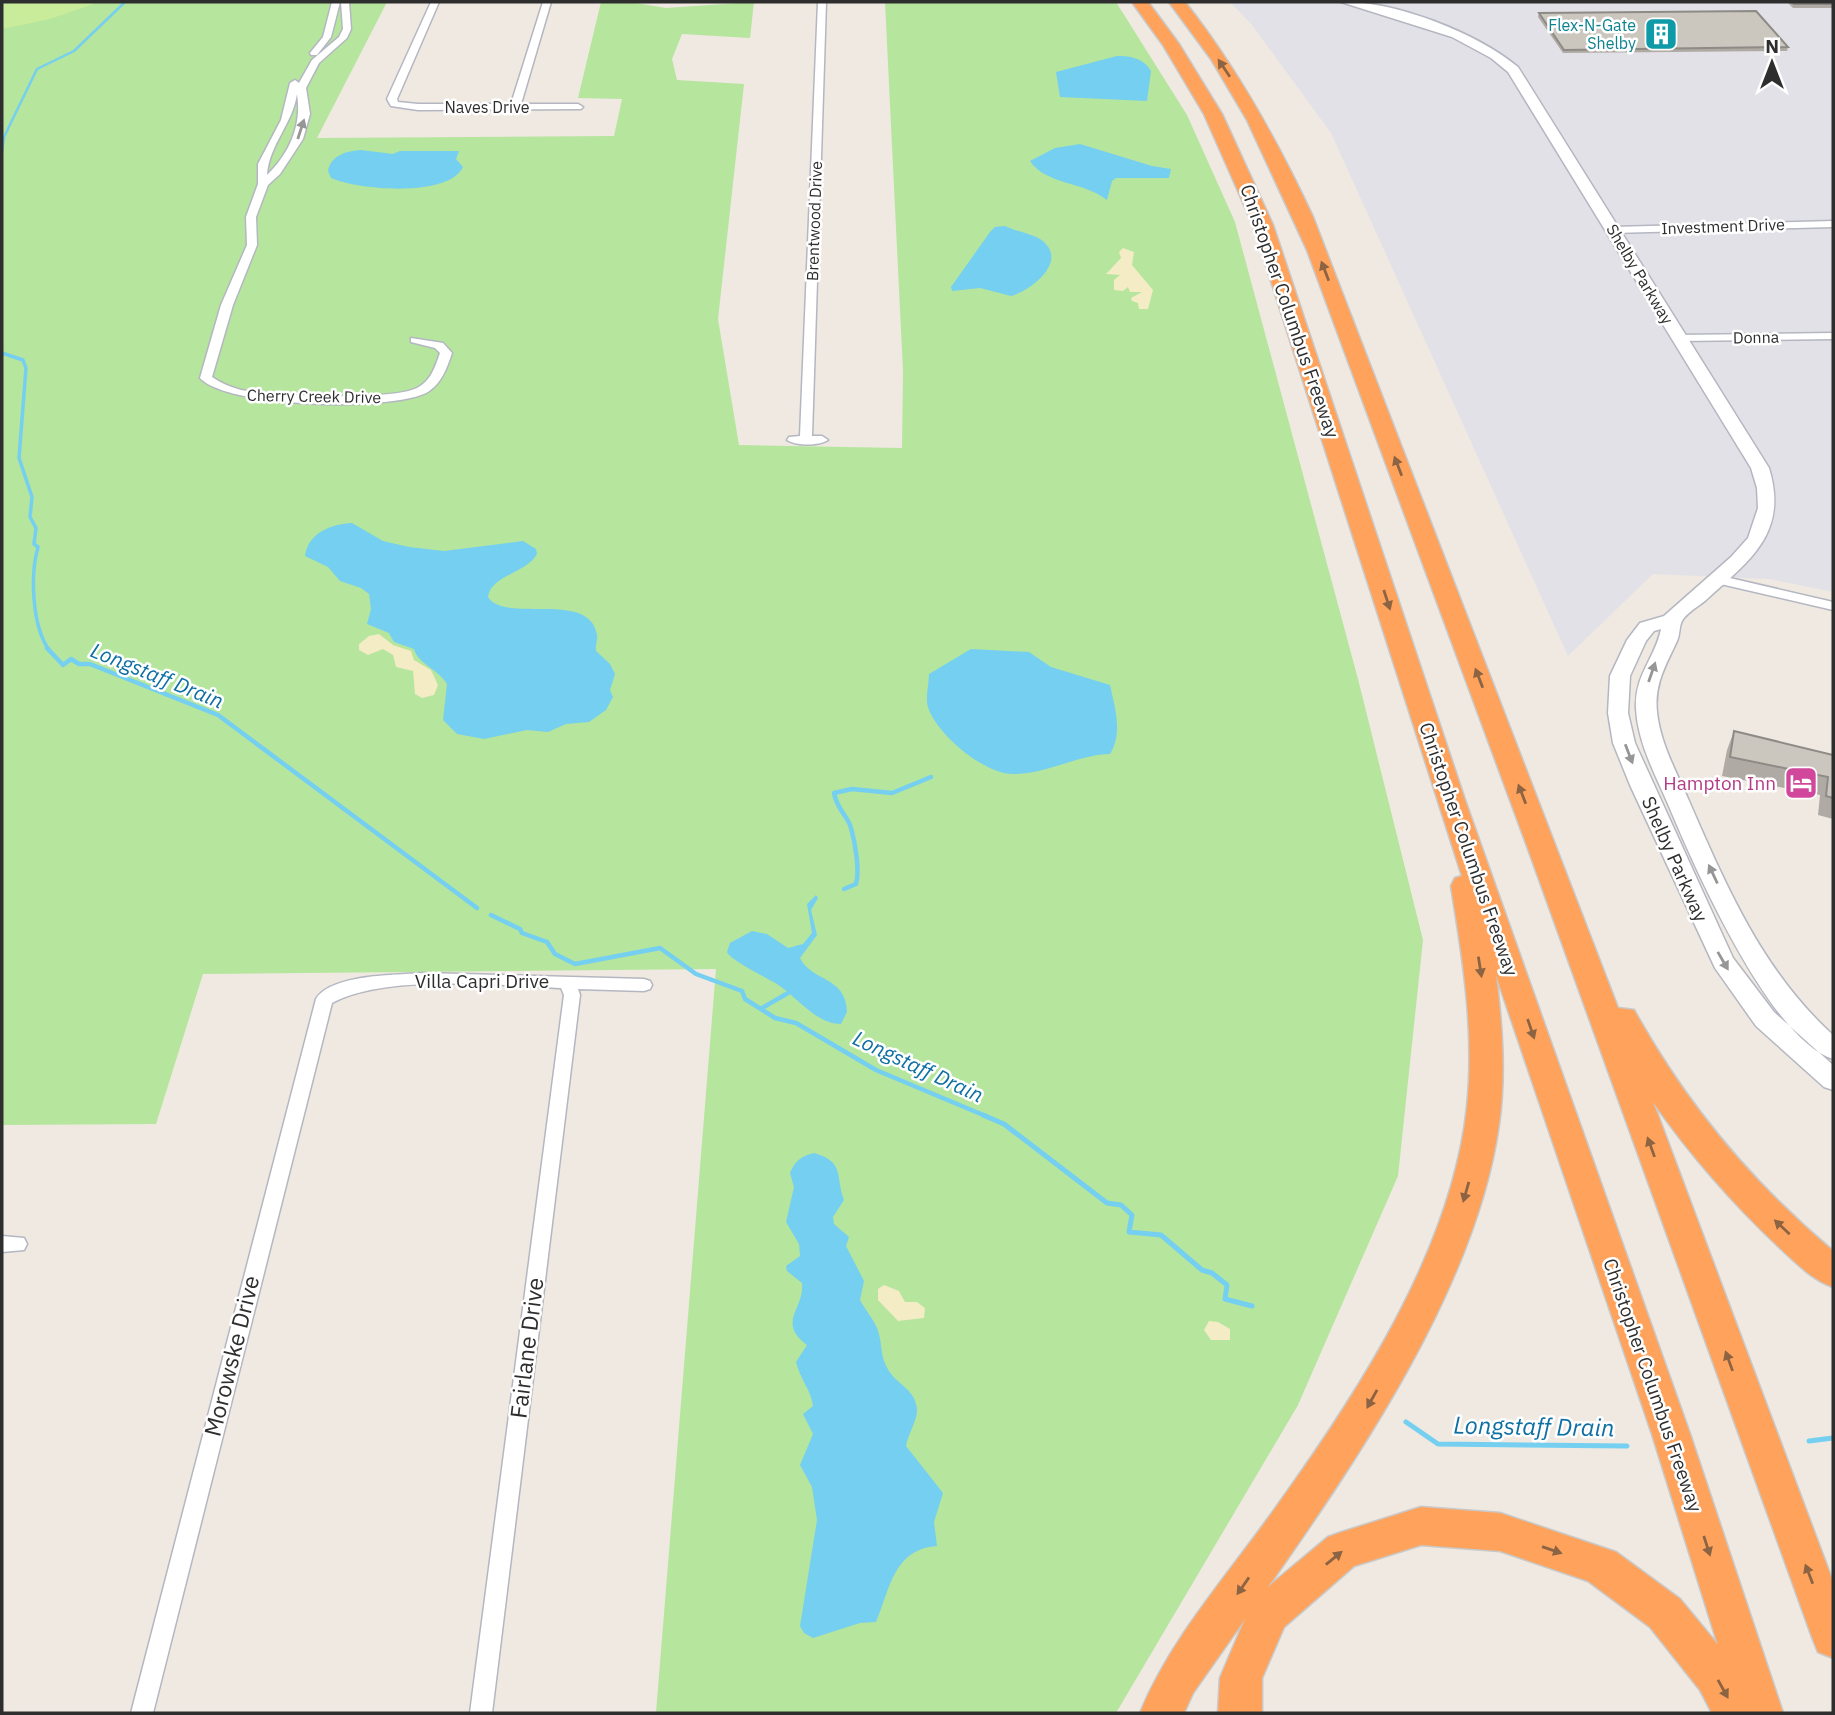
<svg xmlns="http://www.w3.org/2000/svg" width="1835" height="1715" font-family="'IBM Plex Sans',sans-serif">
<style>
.industrial{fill:#e3e1e8}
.green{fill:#b6e59e}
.sand{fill:#f3ecc5}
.pitch{fill:#c9ec9a}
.water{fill:#75cff0}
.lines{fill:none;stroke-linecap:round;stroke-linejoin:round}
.stream-far3{stroke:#75cff0;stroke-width:2.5}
.stream-far2{stroke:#75cff0;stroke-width:3.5}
.stream-far1{stroke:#75cff0;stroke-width:4.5}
.stream{stroke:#75cff0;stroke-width:5}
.street-casing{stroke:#b4b7c1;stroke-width:3}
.secondary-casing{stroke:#b4b7c1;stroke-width:3}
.highway-casing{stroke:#c9c9c9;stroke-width:3}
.street{fill:#fff;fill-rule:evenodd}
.secondary{fill:#fff;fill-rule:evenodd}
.highway{fill:#ffa35c;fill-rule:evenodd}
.wall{fill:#afaba4}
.building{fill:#cbc7bf;stroke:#8e8b86;stroke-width:2}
.oneway{fill:#8c6343}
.oneway2{fill:#969696}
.labels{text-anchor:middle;stroke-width:5;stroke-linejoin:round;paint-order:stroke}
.far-culture-label{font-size:16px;fill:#0d838f;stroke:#fff;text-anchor:end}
.far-street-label{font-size:16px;fill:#2e2e2e;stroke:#fff}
.street-label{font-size:19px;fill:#2e2e2e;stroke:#fff}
.hotel-label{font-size:19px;fill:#b23c85;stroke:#fff;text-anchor:end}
.water-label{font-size:21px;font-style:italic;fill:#0d6fa3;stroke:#fff}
.near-street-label{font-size:23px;fill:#2e2e2e;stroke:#fff}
.near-water-label{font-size:24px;font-style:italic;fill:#0d6fa3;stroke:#fff}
</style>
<rect width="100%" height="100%" fill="#efe9e1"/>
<polygon class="industrial" points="1230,2 1833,2 1833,592 1769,579 1653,574 1568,656 1331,133 1252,25"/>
<polygon class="green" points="2,2 387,2 317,138 614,136 622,99 578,98 601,2 629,2 666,8 754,2 750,38 682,34 672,59 677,80 744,84 718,319 739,445 902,448 903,371 885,2 1116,2 1187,115 1235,222 1358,679 1423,940 1398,1176 1298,1405 1116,1713 656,1713 716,969 203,974 156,1124 2,1125"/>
<g class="sand">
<polygon points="1123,248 1134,252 1132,265 1153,290 1148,309 1139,309 1138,303 1132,301 1131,298 1142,292 1130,292 1128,287 1123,291 1114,290 1114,280 1120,275 1106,274 1121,258 1119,252"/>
<polygon points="379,634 393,645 411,651 414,660 431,670 438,685 434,695 422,698 415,694 413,671 396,667 393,655 383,649 368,655 359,650 359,644 369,636"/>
<polygon points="884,1285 899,1291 905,1302 917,1302 925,1308 924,1318 898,1321 878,1300 878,1289"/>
<polygon points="1209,1321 1218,1322 1230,1329 1230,1340 1211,1340 1204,1330"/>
</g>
<polygon class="pitch" points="2,2 99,2 50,19 2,29"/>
<g class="water">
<path d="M1117,56c14,0 26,2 34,15l-4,30 -87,-4 -4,-25z"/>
<path d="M1080,144l72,22 19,3 -2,9h-53l-4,3 -5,19c-24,-19 -61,-15 -77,-39l25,-13z"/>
<path d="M361,150l32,4 7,-3h59l-3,8 7,8c-15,31 -105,23 -132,11l-3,-7c3,-16 19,-20 33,-21z"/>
<path d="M1005,226c11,6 33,8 41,18 19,21 -17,47 -35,52l-31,-8 -28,3 -1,-4 39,-55 5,-5z"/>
<path d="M352,523l31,18 26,6 35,4 79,-10 13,8 1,5c-10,19 -46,21 -49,43 17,27 102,-8 109,38 1,5 -2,10 -1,16l14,13 5,10 -5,16 3,7 -7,13 -17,12 -23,2 -18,8 -21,-2 -43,9 -27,-5 -14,-14 4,-36c-9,-15 -29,-20 -33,-35l-20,-7 -5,-9 -22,-9 4,-15 -2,-15 -8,-6 -21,-7 -12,-14 -23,-11c3,-23 26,-32 47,-33z"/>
<path d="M971,649l58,3 22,15 59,18c5,23 13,48 0,69 -33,1 -63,20 -96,20 -29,1 -78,-40 -86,-67 -3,-9 1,-23 1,-33z"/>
<path d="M816,895l2,3 -7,12 6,25 -17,23c12,24 46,18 47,54l-6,12c-25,0 -44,-27 -64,-40 -10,-6 -47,-24 -50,-32l3,-9 22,-12 15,3 21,14 15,-4 9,-11 -5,-29z"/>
<path d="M814,1153c31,9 21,22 30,47l-11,17 1,7 15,13 -3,9 18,35 -4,19c5,9 13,19 17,28 7,18 1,29 15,47 10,12 23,16 25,34 1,10 -9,25 -11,37l37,47 -9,29 3,24c-44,3 -47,44 -61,76l-16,1 -47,15 -9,-5 -4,-7 17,-106 -5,-33 -12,-22 13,-31 -10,-20 10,-8c-2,-16 -13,-27 -17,-44l11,-17c-31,-23 -2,-36 -5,-62l-15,-12 -1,-5 14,-10 -1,-12 -13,-22 8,-35 -4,-14c5,-12 11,-17 24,-20z"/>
</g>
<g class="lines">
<polyline class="stream-far3" points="2,152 4,137 37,69 74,51 125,2"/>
<path class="stream-far2" d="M2,353l21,7 3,8 -7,90 13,39 -2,20 6,11 -2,16 4,3c-8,28 -6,79 11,103"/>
<g class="stream-far1">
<polyline points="47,648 63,665 71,659 79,664 90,664 218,715 477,908"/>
<path d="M844,889l12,-5c4,-14 -1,-42 -5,-56 -3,-12 -14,-18 -17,-35l18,-4 40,4 39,-16"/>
<polyline points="491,915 520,929 522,933 547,942 555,954 575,964 660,948 696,974 742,991 745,999 775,1018 796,1023 876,1070 988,1117"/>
<polyline points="762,1008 788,993"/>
</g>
<g class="stream">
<polyline points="983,1115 1004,1124 1107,1203 1121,1205 1132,1215 1129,1232 1161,1235 1202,1270 1212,1273 1227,1285 1225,1299 1252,1306"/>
<polyline points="1406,1422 1438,1444 1627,1446"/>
<polyline points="1809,1441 1833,1438"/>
</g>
<defs>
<g id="street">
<polygon points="332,2 340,2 331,37 317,55 311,55 310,53 323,37"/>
<path d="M341,2h8l2,27 -4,9 -28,25 -13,25 4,26 -7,25 -23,35 -12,11 -12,32 1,28 -24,60 -21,72c9,6 18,10 29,13 32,6 150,11 176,-2 14,-7 18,-21 23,-35l-5,-5 -24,-6v-4l32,5 9,10c-5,15 -11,32 -26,40 -36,18 -198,15 -226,-15l21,-73 26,-60 -1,-28 12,-33v-20l23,-44 9,-37 5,-3 4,3 13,-23 27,-23 4,-8zM297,94c5,30 -7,59 -30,81 2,-30 26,-52 30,-81z"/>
<polygon points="431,2 439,2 397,99 398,102 418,104 511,104 543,2 551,2 521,104 578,104 583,107 581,109 418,110 391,106 387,99"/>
<path d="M818,2h8l-14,434h10l6,4c-9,6 -32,6 -41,0l2,-3 11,-1z"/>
<polygon points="1833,221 1833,227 1613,233 1608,230 1613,227"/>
<polygon points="1833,333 1833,339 1679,341 1673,338 1679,335"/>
<polygon points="1717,575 1833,602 1833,610 1712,582 1712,576"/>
<path d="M424,973l220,6 6,2 2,4 -2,4 -6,2 -66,-2 2,6 -88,718h-22l94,-718 -3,-7c-62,-3 -176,-14 -229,15l-179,710h-22l185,-714c15,-25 81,-24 108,-26z"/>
<polygon points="2,1236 24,1238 27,1244 24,1250 2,1252"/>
</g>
<path id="secondary" d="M1341,2c53,-2 136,31 177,65l251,401c20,65 -19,92 -63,132 -7,6 -20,13 -24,21 -3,5 -2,14 -5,20 -11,24 -23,43 -20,71 3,31 20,61 32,89 37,85 74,171 144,234v24c-63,-19 -140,-195 -165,-255 -13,-30 -30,-61 -32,-95 -2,-34 19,-50 25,-80l-7,2 -8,10 -16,35 -2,37 7,30 98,215 41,54 59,53v25l-9,-3 -68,-61 -41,-58 -85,-183 -17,-42 -5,-30 2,-37 17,-36 13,-17 24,-7 67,-59 17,-19 10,-30 -1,-20 -6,-20 -243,-396 -17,-14 -39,-21z"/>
<g id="highway">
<path d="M1132,2h16l31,42 43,70 51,111 193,578 224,631 93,279h-71l-12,-23 -50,-63 -62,-46 -88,-30 -79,-6 -67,21 -70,61 -22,51v35h-44l2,-35 25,-59 -52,74 -9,20h-44c31,-75 87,-137 134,-203 82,-114 178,-259 193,-403 8,-74 -4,-148 -16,-221l4,-8 7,-2 -209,-651 -49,-111 -41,-69zM1496,975l156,459 66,211 -38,-46 -64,-47 -116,-39 -79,-6 -79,25 -14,5 -60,50c91,-130 209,-303 231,-463 7,-50 3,-100 -3,-149z"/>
<path d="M1169,2h16c52,66 92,138 128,215l305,791 16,2c52,94 117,172 199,241v36c-20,-7 -36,-23 -52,-38 -48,-45 -90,-93 -128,-147l180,480v76l-15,-6 -6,-15 -285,-791 -220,-596 -60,-130 -36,-61z"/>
</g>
</defs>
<use href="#street" class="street-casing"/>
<use href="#secondary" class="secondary-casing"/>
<use href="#highway" class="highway-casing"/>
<use href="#street" class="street"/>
<use href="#secondary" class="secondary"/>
<use href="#highway" class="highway"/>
</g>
<g class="wall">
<polygon points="1787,2 1833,2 1833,8 1793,8"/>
<polygon points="1539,13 1788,47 1787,51 1563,53 1538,17"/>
<polygon points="1734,731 1833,755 1833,819 1818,815 1820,795 1722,776 1727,750"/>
</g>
<g class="building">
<polygon points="1791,2 1833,2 1833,4 1794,4"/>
<polygon points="1756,11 1788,47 1564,50 1539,13"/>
<polygon points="1734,731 1833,755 1833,798 1826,796 1828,777 1730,757"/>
</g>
<defs><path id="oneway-solid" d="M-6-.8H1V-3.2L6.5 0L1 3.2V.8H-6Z" transform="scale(1.75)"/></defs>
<g class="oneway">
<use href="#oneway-solid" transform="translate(1224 68) rotate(-124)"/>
<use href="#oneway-solid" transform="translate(1325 271) rotate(-111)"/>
<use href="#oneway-solid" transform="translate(1398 466) rotate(-111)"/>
<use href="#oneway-solid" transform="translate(1387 600) rotate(72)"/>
<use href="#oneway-solid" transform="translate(1479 678) rotate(-111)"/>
<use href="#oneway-solid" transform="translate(1522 794) rotate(-111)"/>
<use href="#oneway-solid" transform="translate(1480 967) rotate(81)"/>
<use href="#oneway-solid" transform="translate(1531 1029) rotate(71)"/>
<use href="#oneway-solid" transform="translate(1651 1147) rotate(-110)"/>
<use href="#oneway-solid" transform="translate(1466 1192) rotate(106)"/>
<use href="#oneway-solid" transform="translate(1782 1227) rotate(-137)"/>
<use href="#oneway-solid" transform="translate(1729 1361) rotate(-110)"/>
<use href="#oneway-solid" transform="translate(1372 1399) rotate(119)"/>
<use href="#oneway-solid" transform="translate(1707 1546) rotate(72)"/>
<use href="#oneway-solid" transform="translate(1552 1550) rotate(19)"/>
<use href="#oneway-solid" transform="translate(1334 1558) rotate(-39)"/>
<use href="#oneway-solid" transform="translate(1809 1574) rotate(-111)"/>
<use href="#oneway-solid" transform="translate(1243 1586) rotate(125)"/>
<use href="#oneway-solid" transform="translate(1723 1689) rotate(61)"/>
</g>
<g class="oneway2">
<use href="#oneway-solid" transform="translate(301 129) rotate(-72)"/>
<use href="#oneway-solid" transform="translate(1652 672) rotate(-71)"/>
<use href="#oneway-solid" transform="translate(1629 754) rotate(69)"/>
<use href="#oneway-solid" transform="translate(1713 874) rotate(-115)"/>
<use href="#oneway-solid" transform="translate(1723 961) rotate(60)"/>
</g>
<defs>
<symbol id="building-square" viewBox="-11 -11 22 22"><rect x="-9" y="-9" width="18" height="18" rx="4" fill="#0f9aa8" stroke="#fff"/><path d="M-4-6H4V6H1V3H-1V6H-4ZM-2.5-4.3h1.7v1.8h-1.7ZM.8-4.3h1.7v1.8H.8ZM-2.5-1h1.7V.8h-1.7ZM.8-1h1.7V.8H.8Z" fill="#fff"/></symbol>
<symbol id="hotel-square" viewBox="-11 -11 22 22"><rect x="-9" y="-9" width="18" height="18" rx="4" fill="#d1479c" stroke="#fff"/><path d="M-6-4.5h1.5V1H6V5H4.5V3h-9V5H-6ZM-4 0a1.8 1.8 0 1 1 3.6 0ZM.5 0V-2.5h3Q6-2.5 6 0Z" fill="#fff"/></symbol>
</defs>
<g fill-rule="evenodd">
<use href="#building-square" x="1642" y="15" width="38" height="38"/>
<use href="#hotel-square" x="1782" y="764" width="38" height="38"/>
</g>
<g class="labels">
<g class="far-culture-label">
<text x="1636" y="31">Flex-N-Gate<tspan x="1636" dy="18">Shelby</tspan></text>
</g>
<g class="far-street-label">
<text x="487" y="113">Naves Drive</text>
<text transform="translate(814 221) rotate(-88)" y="6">Brentwood Drive</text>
<text transform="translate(1723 226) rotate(-2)" y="6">Investment Drive</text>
<text transform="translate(1640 274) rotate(59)" y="6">Shelby Parkway</text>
<text transform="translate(1756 337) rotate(-1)" y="6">Donna</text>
<text transform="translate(314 396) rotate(1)" y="6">Cherry Creek Drive</text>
</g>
<g class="street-label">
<text transform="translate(1290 311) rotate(71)" y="7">Christopher Columbus Freeway</text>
<text transform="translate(1469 849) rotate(71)" y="7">Christopher Columbus Freeway</text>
<text transform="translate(1675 859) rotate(66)" y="7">Shelby Parkway</text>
<text x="482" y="988">Villa Capri Drive</text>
<text transform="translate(1653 1385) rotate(71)" y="7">Christopher Columbus Freeway</text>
</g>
<g class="hotel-label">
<text x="1776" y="790">Hampton Inn</text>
</g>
<g class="water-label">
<text transform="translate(157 676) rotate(22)" y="7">Longstaff Drain</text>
<text transform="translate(918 1067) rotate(25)" y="7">Longstaff Drain</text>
</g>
<g class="near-street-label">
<text transform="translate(527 1348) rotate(-83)" y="8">Fairlane Drive</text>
<text transform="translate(232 1356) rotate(-76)" y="8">Morowske Drive</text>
</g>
<g class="near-water-label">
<text transform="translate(1534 1427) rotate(1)" y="8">Longstaff Drain</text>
</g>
</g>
<rect width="1835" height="1715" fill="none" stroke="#2e2e2e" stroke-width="7"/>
<g transform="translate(1772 63)" stroke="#ffffff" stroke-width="5" paint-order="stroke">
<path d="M0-5L12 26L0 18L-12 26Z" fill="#2e2e2e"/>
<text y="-10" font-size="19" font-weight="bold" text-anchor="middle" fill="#2e2e2e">N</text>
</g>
</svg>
